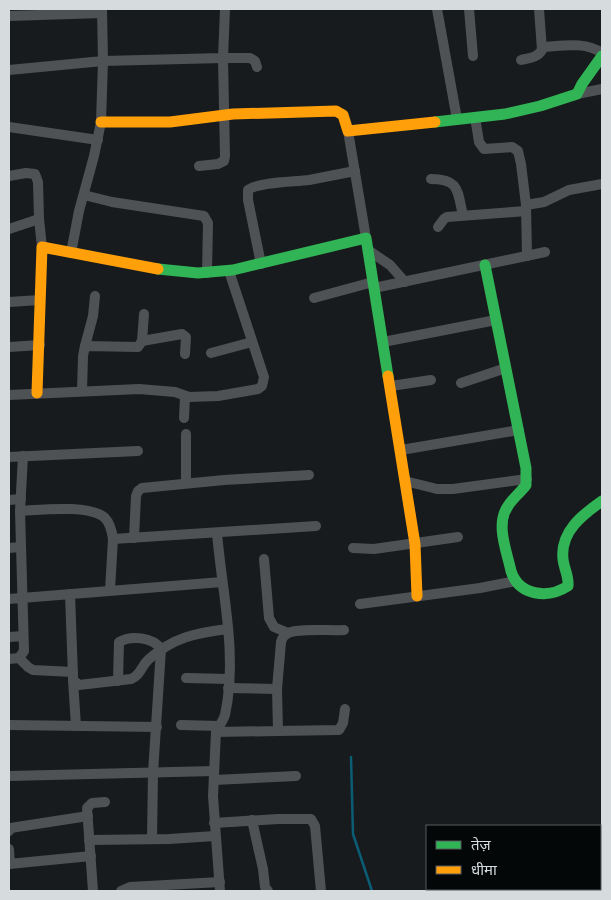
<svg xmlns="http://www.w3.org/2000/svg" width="611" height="900" font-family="Mulish,'Noto Sans Devanagari',sans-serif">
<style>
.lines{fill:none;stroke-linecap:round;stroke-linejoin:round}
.stream{stroke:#0b5d76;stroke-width:2.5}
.street{stroke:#4f5254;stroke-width:10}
.fast{stroke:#30b455;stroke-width:11}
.slow{stroke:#ff9f0a;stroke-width:11}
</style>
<rect width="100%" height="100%" fill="#181b1d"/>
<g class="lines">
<polyline class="stream" points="351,757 353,834 372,891"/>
<g class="street">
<polyline points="437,9 457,119"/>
<polyline points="469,9 473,56"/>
<polyline points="9,16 102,13"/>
<path d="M542,47c20,-1 43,-6 60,6"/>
<path d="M521,60c8,-2 16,-2 21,-10l-3,-41"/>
<polyline points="9,70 103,61 223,58 225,9"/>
<polyline points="577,94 602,89"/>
<polyline points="475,117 479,142 484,149 512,147 518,151 521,164 526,205 527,256"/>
<polyline points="9,127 98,140"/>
<polyline points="348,131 366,238"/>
<polyline points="199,166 218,164 224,161 225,156 223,58 250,58 255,61 257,67"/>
<polyline points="9,176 26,173 35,174 38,182 39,219"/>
<path d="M431,179c29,0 26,12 32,36"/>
<polyline points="84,195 112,202 204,216 208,223 207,273"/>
<polyline points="526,205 544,202 569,190 602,184"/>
<polyline points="438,227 444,219 447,217 526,211"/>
<polyline points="9,229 39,219 42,247"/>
<polyline points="368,250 390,265 405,282"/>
<polyline points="71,253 79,211 94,156 101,122 103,61 102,9"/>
<path d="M261,264l-13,-64v-10c10,-8 46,-8 61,-10 15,-3 30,-6 46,-9"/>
<polyline points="374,288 545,252"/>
<polyline points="314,298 373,282"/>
<polyline points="9,302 40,300"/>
<polyline points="142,341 182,334 186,337 185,354"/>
<polyline points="383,342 496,320"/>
<polyline points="85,346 93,316 95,296"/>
<polyline points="9,347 40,345"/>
<polyline points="211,353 252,342"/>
<polyline points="461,383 506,368"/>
<polyline points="391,386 431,380"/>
<polyline points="82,391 83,356 85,346 138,347 142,341 144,314"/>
<polyline points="9,395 139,389 175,392 189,397 218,396 258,389 262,386 264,377 229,271"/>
<polyline points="184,418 185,397"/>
<polyline points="186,434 186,483"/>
<polyline points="401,450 519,430"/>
<polyline points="9,457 138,451"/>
<polyline points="405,481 437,489 453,489 527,479"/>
<polyline points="9,500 21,499"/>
<path d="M20,511c20,-1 70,-7 85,7 5,5 7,14 8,21l-3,51"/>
<polyline points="134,538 136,496 138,491 142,488 224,480 309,475"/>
<polyline points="113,539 316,526"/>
<polyline points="9,548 20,547"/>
<polyline points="353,548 374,549 458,537"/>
<polyline points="264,559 269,618 274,627 288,633"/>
<path d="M70,594l3,82v4l6,5 52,-6c10,-4 10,-13 18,-20 25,-22 47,-26 79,-30"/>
<polyline points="9,599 222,582"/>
<polyline points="360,604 480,588 516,581"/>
<polyline points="9,637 23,636"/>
<polyline points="19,658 28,667 33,670 73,672"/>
<polyline points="9,659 19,658 24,651 20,511 23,456"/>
<polyline points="186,678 229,679"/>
<polyline points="73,680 76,726"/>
<path d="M118,681l1,-39c12,-7 34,-5 42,7l-8,124 -1,66"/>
<polyline points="228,688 277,689"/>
<polyline points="9,725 157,727"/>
<polyline points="181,725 219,726"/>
<polyline points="278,731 339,730 343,723 345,709"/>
<path d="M216,732c3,-6 7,-11 9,-17 13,-60 -3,-122 -8,-182"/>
<polyline points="9,776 214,771"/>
<polyline points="214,780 296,776"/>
<polyline points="252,820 263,869 265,887 268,891"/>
<polyline points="214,823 278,819 311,819 315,826 321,891"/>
<polyline points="9,831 11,828 17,827 88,816"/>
<polyline points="89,840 169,839 215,836"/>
<polyline points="9,849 10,864"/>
<polyline points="9,864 91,856"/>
<polyline points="93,891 87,808 92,803 105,802"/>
<polyline points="121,891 130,887 220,882"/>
<path d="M220,891l-7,-95 3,-64 62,-1 -1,-42 4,-47c1,-4 3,-7 7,-9 11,-5 42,-2 56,-3"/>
</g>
<g class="fast">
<polyline points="435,122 505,114 540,106 577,94 582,84 602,56"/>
<path d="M485,265l41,203v17c-5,7 -13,13 -18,21 -13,18 -1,46 3,65 8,25 37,28 57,15 1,-10 -4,-17 -5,-27 -3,-27 19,-44 39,-58"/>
<polyline points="158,269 198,273 233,270 366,238 388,376"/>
</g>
<g class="slow">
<polyline points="101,122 170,122 233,114 336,111 343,115 348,131 435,122"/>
<polyline points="388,376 415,544 417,596"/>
<polyline points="37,393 42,247 158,269"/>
</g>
</g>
<rect width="611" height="900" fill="none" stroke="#d6dbde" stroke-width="20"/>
<rect x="426" y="825" width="175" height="65" fill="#040708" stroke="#585c5e"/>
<rect x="436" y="841" width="25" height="8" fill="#30b455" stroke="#585c5e"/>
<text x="471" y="850" font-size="15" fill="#d6dbde">तेज़</text>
<rect x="436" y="866" width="25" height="8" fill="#ff9f0a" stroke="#585c5e"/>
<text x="471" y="875" font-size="15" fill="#d6dbde">धीमा</text>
</svg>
